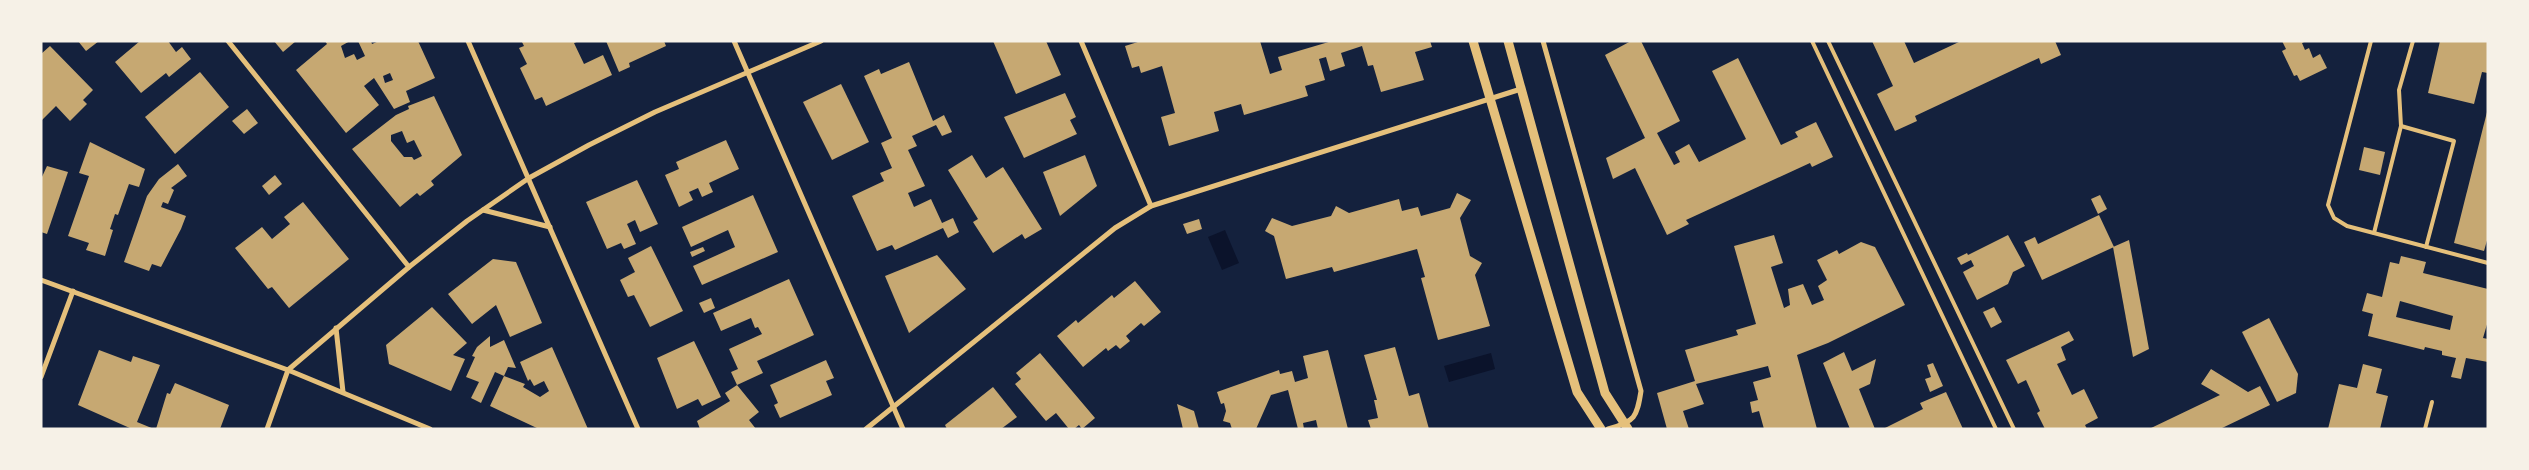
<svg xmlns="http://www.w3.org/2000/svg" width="2529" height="470" font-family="'Roboto Condensed',sans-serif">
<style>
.water{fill:#0b132b}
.building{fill:#c6a872;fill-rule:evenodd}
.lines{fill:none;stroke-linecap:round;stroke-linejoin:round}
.service{stroke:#e5c07b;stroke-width:4}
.minor{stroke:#e5c07b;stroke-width:5}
.tertiary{stroke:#e5c07b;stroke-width:9}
</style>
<rect width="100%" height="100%" fill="#14213d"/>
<g class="water">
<polygon points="1225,230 1239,263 1222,270 1208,237"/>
<polygon points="1491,353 1495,369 1449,382 1444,366"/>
</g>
<g class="building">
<polygon points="78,41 99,41 86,51"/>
<polygon points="140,41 168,41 176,52 182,47 191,59 169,77 166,73 141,93 115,62"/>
<polygon points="274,41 296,41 283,52"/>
<path d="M325,41h25l-9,5 4,12 9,-4 3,6 8,-4 -7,-15h13l1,3 7,-3h39l17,37 -29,13 4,11 -16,7 -20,-31 -10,8 15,19 -33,28 -50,-63 31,-26zM390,73l3,7 -8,3 -2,-7z"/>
<polygon points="579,41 574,43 584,64 603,55 612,75 546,106 542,97 535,100 520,68 527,64 519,48 524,46 522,42"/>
<polygon points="606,41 664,41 666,46 629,63 630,67 619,72"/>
<polygon points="993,41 1046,41 1061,75 1016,94"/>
<polygon points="1141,41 1260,41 1270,74 1282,70 1278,57 1332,41 1430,41 1432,47 1415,52 1424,80 1381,92 1373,65 1368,66 1362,46 1341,53 1345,66 1330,71 1326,57 1319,59 1325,80 1305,86 1308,96 1244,115 1241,104 1214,112 1219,131 1169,146 1161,117 1175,113 1162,66 1141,73 1139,66 1132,68 1125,46"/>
<polygon points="1631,41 1641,41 1680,121 1657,133 1674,165 1680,162 1675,152 1689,144 1699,162 1746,139 1712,71 1738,58 1781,145 1798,137 1795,132 1816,122 1833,157 1812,167 1810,163 1686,220 1689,224 1667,235 1635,168 1613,179 1606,158 1645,138 1605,55"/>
<polygon points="1872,41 1904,41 1914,63 1961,41 2055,41 2061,55 2041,64 2039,58 1915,116 1917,121 1895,131 1877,94 1893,86"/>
<polygon points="2282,41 2306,41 2302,43 2305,50 2309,48 2313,58 2320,54 2327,68 2300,81 2297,75 2294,76 2282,51 2286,49"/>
<polygon points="2440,41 2488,42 2488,73 2482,72 2474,104 2428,93"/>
<polygon points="50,46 93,90 83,100 87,104 70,121 56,106 41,121 41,54"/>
<polygon points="909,62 933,121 944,115 952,132 942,136 936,125 912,136 917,146 908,150 925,186 908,193 914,207 931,199 942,223 953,218 959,232 948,238 943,228 895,250 892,245 877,251 852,196 884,181 880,173 892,168 881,143 892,138 864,76 879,69 881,74"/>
<polygon points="200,72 229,107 175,154 145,117"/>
<polygon points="841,84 869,142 832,160 803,102"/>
<polygon points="1065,93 1076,117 1070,120 1077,134 1024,158 1004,117"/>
<path d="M434,96l28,59 -31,26 3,4 -14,11 -3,-3 -17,14 -48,-58 44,-34 13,-6 -1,-3zM402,131l5,12 7,-3 8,16 -8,4 -2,-3h-8l-13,-16v-6z"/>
<polygon points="2488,108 2488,237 2484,251 2454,243"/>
<polygon points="247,109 258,123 244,134 232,121"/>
<polygon points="726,140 739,169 709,183 713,192 702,197 698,188 689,192 693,200 679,207 665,175 679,169 676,162"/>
<polygon points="90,142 145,169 139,187 129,184 118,215 115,214 110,229 113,230 105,256 86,250 89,243 68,236 89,176 79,173"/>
<polygon points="2364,147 2385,152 2380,175 2359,170"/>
<polygon points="972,155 986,178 1003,167 1042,229 1025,239 1022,234 993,253 973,222 978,219 948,170"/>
<polygon points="1085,155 1097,186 1060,216 1043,172"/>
<polygon points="178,164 187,176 171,188 174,190 168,204 163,202 161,207 186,216 181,229 161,267 152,264 149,271 124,262 147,196 159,179"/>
<polygon points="47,166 68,172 47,234 41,232 41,179"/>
<polygon points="275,175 282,184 269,195 262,186"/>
<polygon points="637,180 658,224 640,232 635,220 627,224 636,244 624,249 621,243 607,249 586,202"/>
<polygon points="1457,193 1471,200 1460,218 1470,256 1482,263 1475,275 1490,326 1438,340 1421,278 1425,277 1417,249 1334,272 1332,267 1286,279 1274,236 1265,231 1272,218 1292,226 1331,216 1336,206 1349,213 1399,199 1402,211 1418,207 1421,216 1450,208"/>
<polygon points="753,195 778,252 702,285 693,266 735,247 728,230 691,247 682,227"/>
<polygon points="2100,195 2107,209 2098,214 2091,199"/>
<polygon points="303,202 349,259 289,308 272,287 268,289 235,248 262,227 272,239 290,224 284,217"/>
<polygon points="2099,215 2114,247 2042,280 2024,242 2035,237 2038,244"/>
<polygon points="1199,219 1202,229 1187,234 1183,224"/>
<polygon points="1774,235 1783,263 1771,267 1784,308 1790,305 1788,289 1803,284 1812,305 1824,300 1818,286 1827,280 1817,260 1837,250 1839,254 1861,242 1875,247 1905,305 1828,343 1797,355 1817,429 1764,429 1759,411 1752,413 1750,402 1758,400 1753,382 1771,377 1768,366 1696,384 1704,404 1683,411 1689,429 1667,429 1657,393 1695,381 1685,350 1738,335 1736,330 1756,324 1734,246"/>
<polygon points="2008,235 2025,266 2013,272 2008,284 1977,300 1963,272 1974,266 1971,260 1961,265 1957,258 1967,253 1968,255"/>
<polygon points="2129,240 2149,349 2133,357 2113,247"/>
<polygon points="651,246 683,311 650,327 634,295 628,297 620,280 635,272 628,258"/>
<polygon points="703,247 705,251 692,257 690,252"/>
<polygon points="937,255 966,289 909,333 885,276"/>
<path d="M2401,256l25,6 -3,11 65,16v32l-5,17 5,1v23l-22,-4 -5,21 -10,-2 5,-19 -14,-3v-4l-17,-4 -1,3 -56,-14 5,-22 -11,-3 5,-18 15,4 8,-35 9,2zM2400,301l53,15 -3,14 -54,-13z"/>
<polygon points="493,259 516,262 542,323 510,337 496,305 472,324 448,294"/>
<polygon points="789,279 814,335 757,361 763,373 737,385 731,372 738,369 729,349 762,334 758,327 755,328 751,318 721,331 713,313"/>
<polygon points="1135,281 1161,312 1144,326 1141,323 1126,336 1130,341 1120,349 1116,345 1108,351 1106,348 1083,367 1057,336 1076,320 1078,323 1112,295 1114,298"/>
<polygon points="711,298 715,308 704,313 699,303"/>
<polygon points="432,307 467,343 453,355 465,359 451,391 389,364 386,345"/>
<polygon points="1994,307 2002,322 1991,328 1983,312"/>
<polygon points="2269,318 2298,374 2296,393 2277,402 2242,332"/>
<polygon points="2069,331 2074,340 2061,347 2066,360 2057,364 2072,395 2084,389 2098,418 2085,425 2087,429 2045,429 2037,413 2040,411 2026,380 2018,384 2006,360"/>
<polygon points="490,336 490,347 504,340 516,368 508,367 504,376 495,372 481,403 471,398 479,382 466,377 475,357 472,356 477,347"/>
<polygon points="694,341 721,397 702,406 698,399 677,409 657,358"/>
<polygon points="552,347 588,429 539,429 490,406 504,376 525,384 523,387 540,397 549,391 544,381 534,386 530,379 528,381 520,362"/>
<polygon points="1395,347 1409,396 1419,393 1429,429 1371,429 1368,420 1378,418 1374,400 1377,400 1364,355"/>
<polygon points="99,350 131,362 133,356 160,365 137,422 154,429 132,429 78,405"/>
<polygon points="1328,350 1348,429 1318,429 1316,420 1303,423 1304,429 1298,429 1288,390 1271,395 1256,429 1232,429 1230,423 1223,421 1226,411 1224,403 1221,404 1217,392 1279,370 1280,374 1292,371 1295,382 1308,378 1303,356"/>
<polygon points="1844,352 1852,371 1876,359 1870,384 1859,389 1875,429 1850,429 1823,363"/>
<polygon points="1040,353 1095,418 1082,429 1079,425 1074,429 1069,429 1056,413 1046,421 1015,384 1021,379 1016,373"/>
<polygon points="826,360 834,378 826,381 832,395 780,418 774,405 778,403 770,385"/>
<polygon points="1933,363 1943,386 1930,392 1925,379 1931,377 1927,365"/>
<polygon points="2363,364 2382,369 2376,393 2388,396 2380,429 2328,429 2339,384 2357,388"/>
<polygon points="2211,369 2248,392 2260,386 2270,405 2220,429 2149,429 2220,395 2201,384"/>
<polygon points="175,383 229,405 220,429 156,429 167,393 170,394"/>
<polygon points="737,385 759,412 749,420 756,429 700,429 697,421 730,401 725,393"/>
<polygon points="993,387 1017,417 1001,429 947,429 945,425"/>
<polygon points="1946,392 1963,429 1883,429 1923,409 1920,403"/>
<polygon points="1177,404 1194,411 1199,429 1183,429"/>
</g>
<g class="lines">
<g class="service">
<polyline points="1812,41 1996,429"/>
<polyline points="1828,41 2014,429"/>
<polyline points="2371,41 2328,205 2334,218 2347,226 2488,263"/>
<polyline points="2401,126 2454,141 2426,247"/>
<polyline points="2374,233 2401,126 2399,90 2413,41"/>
<polyline points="2425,429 2432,402"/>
</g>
<g class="minor">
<polyline points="228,41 409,267"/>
<polyline points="468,41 638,429"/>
<polyline points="734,41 903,429"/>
<polyline points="1081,41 1151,206"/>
<path d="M1543,41l98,350c-4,26 -6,31 -33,38"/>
<polyline points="483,210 550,227"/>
<polyline points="41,280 288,370 430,429"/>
<polyline points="336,328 343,392"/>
<polyline points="41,377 73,291"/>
<polyline points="267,429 288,370 409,267 467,221 529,178 589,145 655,112 821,41"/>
<polyline points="866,429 1115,228 1151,206 1521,89"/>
</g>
<g class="tertiary">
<polyline points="1473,41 1577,392 1601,429"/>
<polyline points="1508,41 1605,393 1628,429"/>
</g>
</g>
<rect width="2529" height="470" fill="none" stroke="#f6f1e7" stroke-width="85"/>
</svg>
